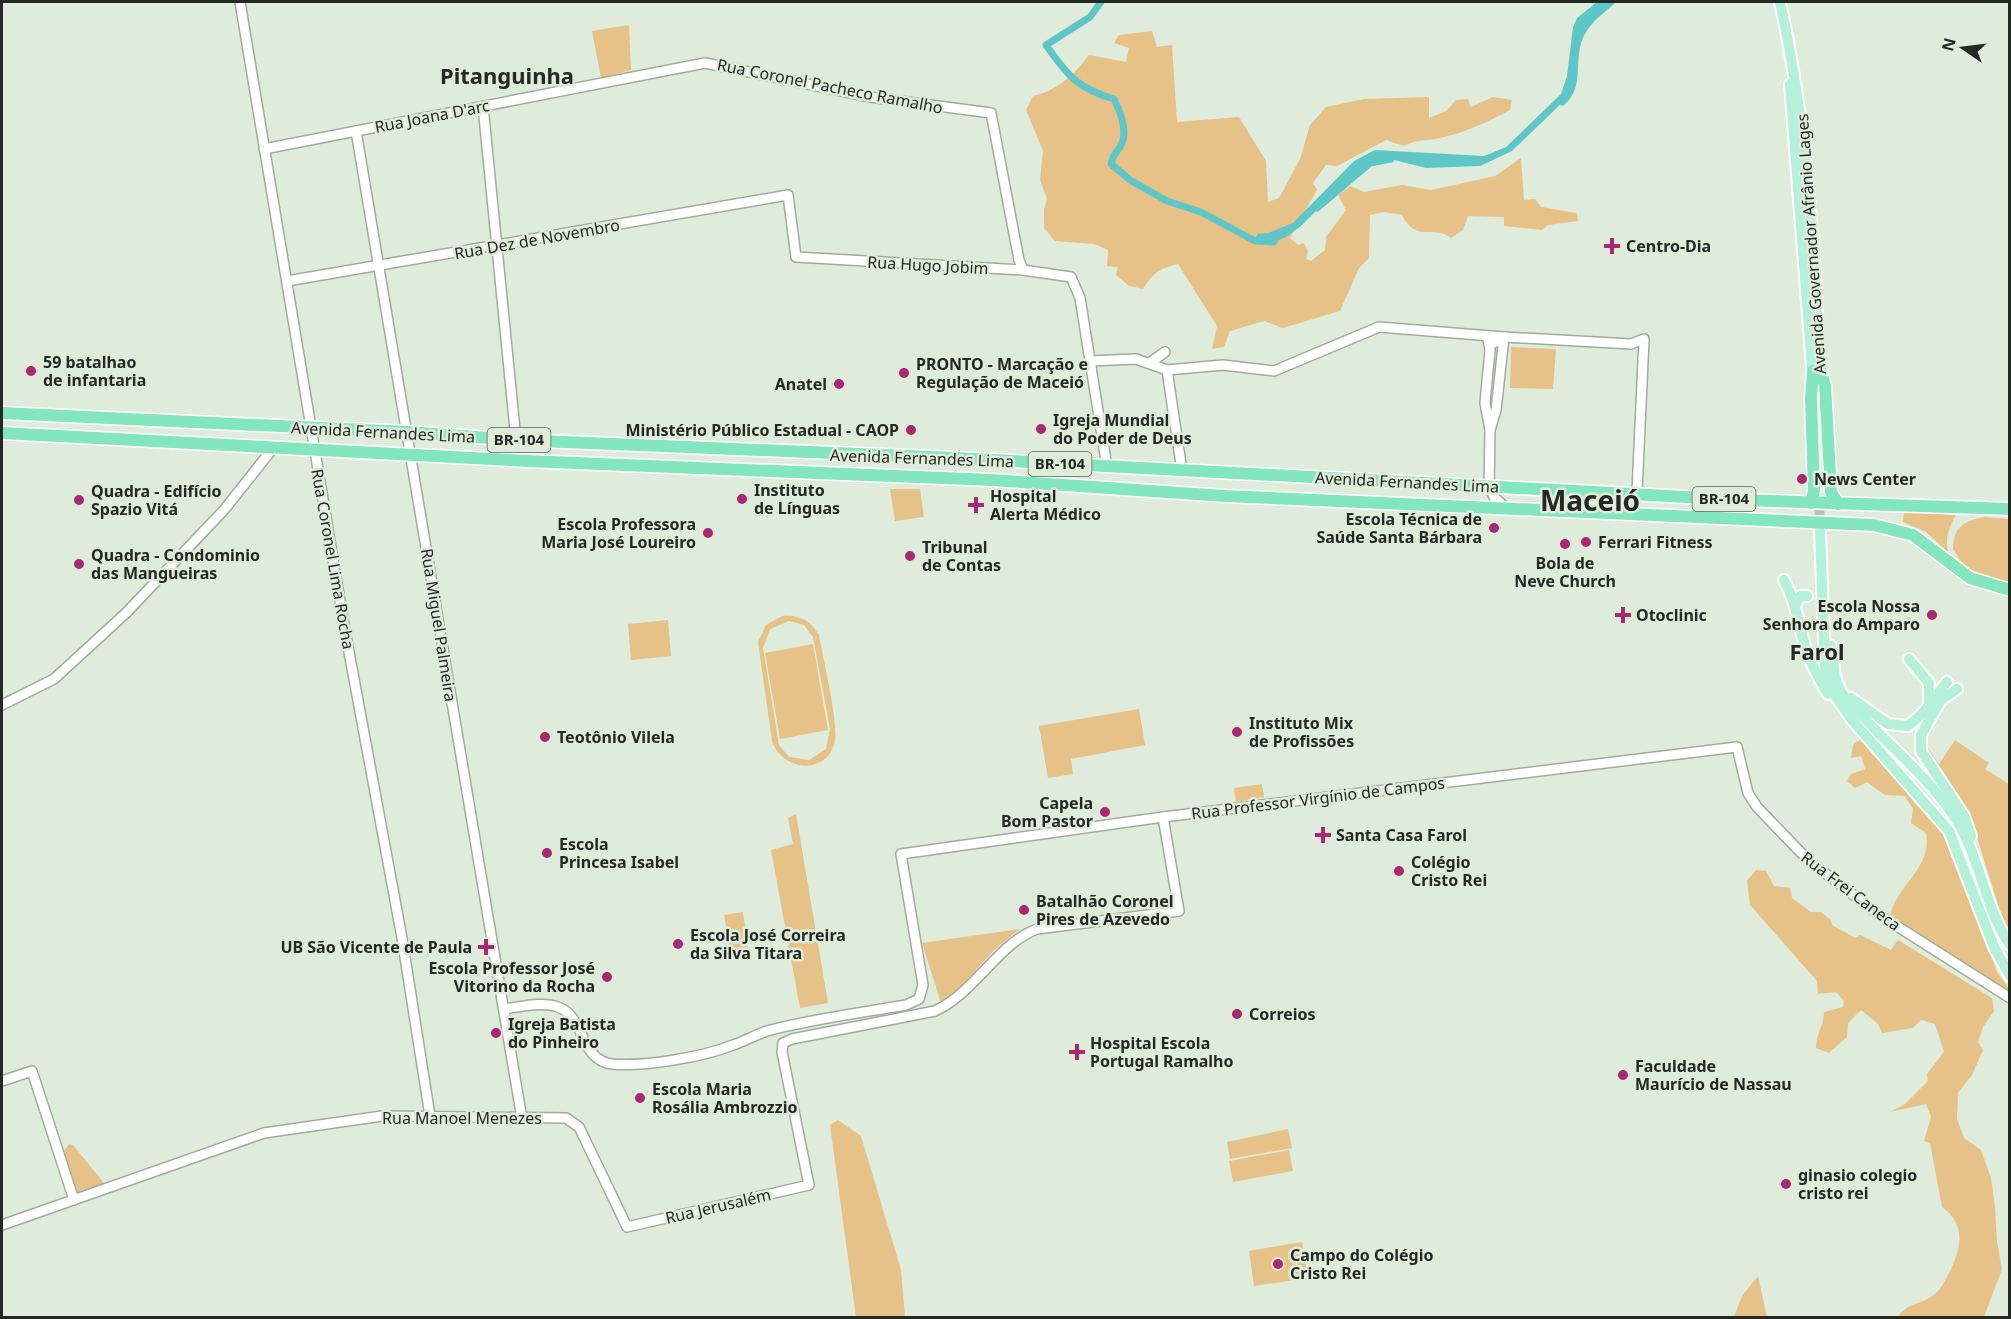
<svg xmlns="http://www.w3.org/2000/svg" width="2011" height="1319" font-family="'Noto Sans',sans-serif">
<style>
.green{fill:#e6c288;fill-rule:evenodd}
.water{fill:#5ec6c6}
.lines{fill:none;stroke-linecap:round;stroke-linejoin:round}
.canal{stroke:#5ec6c6;stroke-width:7}
.major-tunnel{stroke:#bac4b6;stroke-width:10;stroke-dasharray:10 5;stroke-linecap:butt}
.minor-casing{stroke:#a1ac9c;stroke-width:12}
.major-casing{stroke:#fff;stroke-width:14}
.highway-casing{stroke:#fff;stroke-width:15}
.minor{stroke:#fff;stroke-width:9}
.major{stroke:#b5f0d9;stroke-width:10}
.highway{stroke:#84e6bf;stroke-width:12}
.poi-dot{fill:#ab2771;stroke:#dfebdb;stroke-width:2}
.labels{text-anchor:middle;stroke-width:5;stroke-linejoin:round;paint-order:stroke}
.shield{fill:#dfebdb;stroke:#5c635a;stroke-width:1.5}
.shield-label{font-size:15px;font-weight:bold;fill:#242923}
.street-label{font-size:16px;fill:#242923;stroke:#dfebdb}
.poi-label{font-size:16px;font-weight:bold;fill:#242923;stroke:#dfebdb;text-anchor:start}
.district-label{font-size:22px;font-weight:bold;fill:#242923;stroke:#dfebdb}
.town-label{font-size:28px;font-weight:bold;fill:#242923;stroke:#dfebdb}
</style>
<rect width="100%" height="100%" fill="#dfebdb"/>
<g class="green">
<polygon points="629,25 631,70 601,78 592,31"/>
<path d="M1152,31l5,16 15,-2 5,77 62,-5 27,44 2,41 11,-4 21,-39 10,-34 16,-18 38,-8 65,-2v21l17,-7 10,-11 12,-1 3,8 22,-10 19,3 -2,10c-24,13 -48,24 -75,29 -12,2 -20,1 -31,7l-18,-6 -49,26 -11,-1 -13,18 4,7 -27,48 8,7 6,-2 4,8 -2,8 5,2 14,-11 1,-13 20,-27 -8,-15 13,-9 13,6 38,-7 29,5 64,-14 26,-18 3,42 11,-1 6,8 36,6 1,8 -30,4 -6,5 -38,-4v-9l-36,-1 -5,14 -12,8c-16,-14 -35,6 -49,-23l-18,-3 -14,3 -1,43 -10,10 -19,43 -57,17 -19,-7 -34,10 -6,16 -12,2 5,-23 -39,-62c-18,4 -25,9 -35,25l-14,-3 -13,-11 2,-8 -11,-1 1,-16 -14,-6 -39,-3 -11,-13v-19l3,-10 -7,-19 3,-29 -17,-41 7,-14c25,-6 41,-21 56,-41l37,7 3,-14 -15,-5 5,-8z"/>
<polygon points="1511,347 1556,349 1553,389 1510,388"/>
<polygon points="890,489 920,489 924,517 895,521"/>
<path d="M1904,512l52,3c-7,12 -11,22 -8,37l-22,-20 -23,-10z"/>
<path d="M1984,517l25,2v65l-44,-16 -12,-19c0,-23 12,-28 31,-32z"/>
<path d="M782,616c17,-2 29,5 37,19 4,23 19,86 16,105 -6,36 -53,32 -63,1l-14,-99 8,-17zM789,621l15,4 9,12 17,92 -4,20 -17,11 -20,-3 -10,-12 -16,-97 7,-19z"/>
<polygon points="668,620 671,656 631,660 628,624"/>
<polygon points="813,644 828,730 780,739 765,653"/>
<polygon points="1139,709 1145,745 1071,759 1073,774 1048,778 1039,726"/>
<path d="M1861,739l70,76 22,35 44,122 12,17v4l-119,-76c5,-31 43,-49 36,-84l-15,-10 2,-14 -8,-13 -20,-1 -18,-13 -12,6 -8,-7 4,-7 14,-5 -4,-13 -10,2 2,-13z"/>
<polygon points="1955,740 1989,763 1985,769 2009,784 2009,931 2003,921 1971,818 1959,796 1929,754 1928,748 1939,764"/>
<polygon points="1262,784 1264,797 1236,802 1234,788"/>
<polygon points="796,814 828,1003 800,1008 771,850 793,844 788,818"/>
<path d="M1756,870l10,1 8,15 16,2 2,10 19,14h10l10,8 1,5 23,13 5,-3 31,15 7,-10 94,58 2,13 -11,16 -5,15 5,8 -11,25 -14,18 -1,26 7,19 17,12 10,28 4,29 2,35 5,27 -18,48h-87c15,-16 20,-11 35,-21 8,-5 13,-15 17,-23 12,-24 18,-48 -7,-66l-12,-64 -6,-2 7,-24 -5,-13 -36,8 15,-8 23,-23 -1,-7 17,-22 -9,-28 -14,-4 -8,8 -31,5 -4,-9 -17,-14 -13,13 -1,14 -18,16 -13,-5c0,-15 8,-22 8,-36l19,-5 1,-6 -8,-9 -18,2 -1,-13 -67,-76 -3,-24z"/>
<polygon points="743,912 748,949 730,951 724,915"/>
<polygon points="1020,929 994,950 951,998 941,1003 922,943"/>
<polygon points="838,1120 861,1136 901,1270 905,1317 856,1317 830,1125"/>
<polygon points="1288,1129 1292,1148 1230,1159 1227,1142"/>
<polygon points="69,1144 73,1145 108,1188 80,1200 64,1151"/>
<polygon points="1289,1150 1293,1171 1233,1182 1229,1161"/>
<polygon points="1302,1242 1308,1278 1254,1286 1249,1251"/>
<polygon points="1758,1276 1767,1317 1734,1317 1742,1296"/>
</g>
<path class="water" d="M1597,2h14c-16,13 -32,26 -36,48 -2,17 0,31 -7,47l-56,54 -32,15 -54,2 -40,-10 -16,5 -19,13 -50,50 -15,11 -12,5 -19,-1 2,-7 11,-1 25,-10 61,-62 21,-11 109,6 22,-9 55,-53 6,-18 6,-49 4,-9z"/>
<g class="lines">
<g class="canal">
<path d="M1101,2l-11,15 -44,28c21,30 32,44 68,54 7,14 15,34 6,48 -5,7 -7,8 -9,17l19,16 37,21 34,11 54,29 19,1 2,-6"/>
<path d="M1562,102c20,-17 7,-44 18,-66 7,-15 19,-24 31,-34"/>
<polyline points="1317,208 1370,163 1391,159"/>
</g>
<polyline class="major-tunnel" points="1819,495 1820,530"/>
<defs>
<g id="minor">
<polyline points="240,2 344,625 402,938 430,1116"/>
<polyline points="483,106 516,440"/>
<polyline points="356,131 522,1119"/>
<polyline points="264,149 705,63 870,97 991,113 1019,260 1023,270"/>
<polyline points="287,281 788,195 796,257 1023,270 1071,277 1080,298 1107,467"/>
<polyline points="1488,340 1490,350 1485,403 1490,430 1489,486 1494,497 1505,507"/>
<polyline points="1490,345 1504,337 1631,344 1644,339 1637,492"/>
<polyline points="1090,361 1136,359 1167,370 1223,365 1274,371 1379,327 1504,337 1496,410 1490,430"/>
<polyline points="1151,362 1165,352"/>
<polyline points="1167,370 1182,471"/>
<polyline points="2,705 54,679 126,613 224,510 274,447"/>
<path d="M504,1009c17,-2 38,-8 54,-2 28,10 21,53 54,57 32,3 91,-7 121,-19 12,-4 22,-10 34,-14 44,-12 93,-18 139,-26l13,-6 4,-14 -22,-131 262,-37 574,-70 11,46 9,14 51,53 70,54 132,84"/>
<polyline points="2,1081 32,1071 74,1200"/>
<path d="M2,1225l262,-92 118,-17 184,2 13,9 48,100 182,-42 -27,-133 1,-9 9,-4 143,-28c41,-19 62,-67 102,-82l142,-18 -16,-94"/>
</g>
<g id="major">
<path d="M1780,2c27,123 35,248 40,374"/>
<polyline points="1790,84 1813,380"/>
<polyline points="1820,531 1825,668 1831,690 1853,721 1949,831 1994,947 2010,976"/>
<path d="M1784,580c14,26 14,46 23,72 5,15 13,28 21,42"/>
<polyline points="1796,604 1800,596 1807,596"/>
<path d="M1831,646l4,31 6,15c35,45 92,85 119,134 21,37 26,84 50,119"/>
<polyline points="1909,659 1929,683 1929,704"/>
<polyline points="1957,689 1941,700 1927,724 1921,735 1921,751 1964,816 1971,836"/>
<polyline points="1851,698 1888,724 1908,726 1922,714 1947,682"/>
</g>
<g id="highway">
<polyline points="1820,370 1825,385 1831,492 1838,504"/>
<polyline points="2,413 407,432 516,440 955,458 1742,500 2010,509"/>
<polyline points="2,433 527,461 991,480 1225,496 1874,525 1913,535 1970,578 2010,590"/>
<polyline points="1811,503 1814,491 1811,398 1813,371"/>
</g>
</defs>
<use href="#minor" class="minor-casing"/>
<use href="#major" class="major-casing"/>
<use href="#highway" class="highway-casing"/>
<use href="#minor" class="minor"/>
<use href="#major" class="major"/>
<use href="#highway" class="highway"/>
</g>
<g class="poi-dot">
<path d="M1609 237h6v6h6v6h-6v6h-6v-6h-6v-6h6z"/>
<circle cx="31" cy="371" r="6"/>
<circle cx="904" cy="373" r="6"/>
<circle cx="839" cy="384" r="6"/>
<circle cx="1041" cy="429" r="6"/>
<circle cx="911" cy="430" r="6"/>
<circle cx="1802" cy="479" r="6"/>
<circle cx="742" cy="499" r="6"/>
<circle cx="79" cy="500" r="6"/>
<path d="M973 496h6v6h6v6h-6v6h-6v-6h-6v-6h6z"/>
<circle cx="1494" cy="528" r="6"/>
<circle cx="708" cy="533" r="6"/>
<circle cx="1586" cy="542" r="6"/>
<circle cx="1565" cy="544" r="6"/>
<circle cx="910" cy="556" r="6"/>
<circle cx="79" cy="564" r="6"/>
<path d="M1620 606h6v6h6v6h-6v6h-6v-6h-6v-6h6z"/>
<circle cx="1932" cy="615" r="6"/>
<circle cx="1237" cy="732" r="6"/>
<circle cx="545" cy="737" r="6"/>
<circle cx="1105" cy="812" r="6"/>
<path d="M1320 826h6v6h6v6h-6v6h-6v-6h-6v-6h6z"/>
<circle cx="547" cy="853" r="6"/>
<circle cx="1399" cy="871" r="6"/>
<circle cx="1024" cy="910" r="6"/>
<circle cx="678" cy="944" r="6"/>
<path d="M483 938h6v6h6v6h-6v6h-6v-6h-6v-6h6z"/>
<circle cx="607" cy="977" r="6"/>
<circle cx="1237" cy="1014" r="6"/>
<circle cx="496" cy="1033" r="6"/>
<path d="M1074 1043h6v6h6v6h-6v6h-6v-6h-6v-6h6z"/>
<circle cx="1623" cy="1075" r="6"/>
<circle cx="640" cy="1098" r="6"/>
<circle cx="1786" cy="1184" r="6"/>
<circle cx="1278" cy="1264" r="6"/>
</g>
<g class="labels">
<g class="shield">
<rect x="487.5" y="428" width="63" height="24" rx="4.5"/>
<rect x="1028.5" y="452" width="63" height="24" rx="4.5"/>
<rect x="1692.5" y="487" width="63" height="24" rx="4.5"/>
</g>
<g class="shield-label">
<text x="519" y="445">BR-104</text>
<text x="1060" y="469">BR-104</text>
<text x="1724" y="504">BR-104</text>
</g>
<g class="street-label">
<text transform="translate(830 86) rotate(11)" y="6">Rua Coronel Pacheco Ramalho</text>
<text transform="translate(432 116) rotate(-11)" y="6">Rua Joana D'arc</text>
<text transform="translate(537 239) rotate(-10)" y="6">Rua Dez de Novembro</text>
<text transform="translate(1811 244) rotate(-94)" y="6">Avenida Governador Afrânio Lages</text>
<text transform="translate(928 265) rotate(3)" y="6">Rua Hugo Jobim</text>
<text transform="translate(383 432) rotate(3)" y="6">Avenida Fernandes Lima</text>
<text transform="translate(922 458) rotate(2)" y="6">Avenida Fernandes Lima</text>
<text transform="translate(1407 482) rotate(3)" y="6">Avenida Fernandes Lima</text>
<text transform="translate(333 559) rotate(80)" y="6">Rua Coronel Lima Rocha</text>
<text transform="translate(439 625) rotate(81)" y="6">Rua Miguel Palmeira</text>
<text transform="translate(1318 798) rotate(-7)" y="6">Rua Professor Virgínio de Campos</text>
<text transform="translate(1851 891) rotate(37)" y="6">Rua Frei Caneca</text>
<text x="462" y="1124">Rua Manoel Menezes</text>
<text transform="translate(718 1206) rotate(-13)" y="6">Rua Jerusalém</text>
</g>
<g class="poi-label">
<text x="1626" y="252">Centro-Dia</text>
<text x="43" y="368">59 batalhao<tspan x="43" dy="18">de infantaria</tspan></text>
<text x="916" y="370">PRONTO - Marcação e<tspan x="916" dy="18">Regulação de Maceió</tspan></text>
<text x="827" y="390" text-anchor="end">Anatel</text>
<text x="1053" y="426">Igreja Mundial<tspan x="1053" dy="18">do Poder de Deus</tspan></text>
<text x="899" y="436" text-anchor="end">Ministério Público Estadual - CAOP</text>
<text x="1814" y="485">News Center</text>
<text x="754" y="496">Instituto<tspan x="754" dy="18">de Línguas</tspan></text>
<text x="91" y="497">Quadra - Edifício<tspan x="91" dy="18">Spazio Vitá</tspan></text>
<text x="990" y="502">Hospital<tspan x="990" dy="18">Alerta Médico</tspan></text>
<text x="1482" y="525" text-anchor="end">Escola Técnica de<tspan x="1482" dy="18">Saúde Santa Bárbara</tspan></text>
<text x="696" y="530" text-anchor="end">Escola Professora<tspan x="696" dy="18">Maria José Loureiro</tspan></text>
<text x="1598" y="548">Ferrari Fitness</text>
<text x="922" y="553">Tribunal<tspan x="922" dy="18">de Contas</tspan></text>
<text x="91" y="561">Quadra - Condominio<tspan x="91" dy="18">das Mangueiras</tspan></text>
<text x="1565" y="569" text-anchor="middle">Bola de<tspan x="1565" dy="18">Neve Church</tspan></text>
<text x="1920" y="612" text-anchor="end">Escola Nossa<tspan x="1920" dy="18">Senhora do Amparo</tspan></text>
<text x="1636" y="621">Otoclinic</text>
<text x="1249" y="729">Instituto Mix<tspan x="1249" dy="18">de Profissões</tspan></text>
<text x="557" y="743">Teotônio Vilela</text>
<text x="1093" y="809" text-anchor="end">Capela<tspan x="1093" dy="18">Bom Pastor</tspan></text>
<text x="1336" y="841">Santa Casa Farol</text>
<text x="559" y="850">Escola<tspan x="559" dy="18">Princesa Isabel</tspan></text>
<text x="1411" y="868">Colégio<tspan x="1411" dy="18">Cristo Rei</tspan></text>
<text x="1036" y="907">Batalhão Coronel<tspan x="1036" dy="18">Pires de Azevedo</tspan></text>
<text x="690" y="941">Escola José Correira<tspan x="690" dy="18">da Silva Titara</tspan></text>
<text x="472" y="953" text-anchor="end">UB São Vicente de Paula</text>
<text x="595" y="974" text-anchor="end">Escola Professor José<tspan x="595" dy="18">Vitorino da Rocha</tspan></text>
<text x="1249" y="1020">Correios</text>
<text x="508" y="1030">Igreja Batista<tspan x="508" dy="18">do Pinheiro</tspan></text>
<text x="1090" y="1049">Hospital Escola<tspan x="1090" dy="18">Portugal Ramalho</tspan></text>
<text x="1635" y="1072">Faculdade<tspan x="1635" dy="18">Maurício de Nassau</tspan></text>
<text x="652" y="1095">Escola Maria<tspan x="652" dy="18">Rosália Ambrozzio</tspan></text>
<text x="1798" y="1181">ginasio colegio<tspan x="1798" dy="18">cristo rei</tspan></text>
<text x="1290" y="1261">Campo do Colégio<tspan x="1290" dy="18">Cristo Rei</tspan></text>
</g>
<g class="district-label">
<text x="507" y="84">Pitanguinha</text>
<text x="1817" y="660">Farol</text>
</g>
<g class="town-label">
<text x="1590" y="511">Maceió</text>
</g>
</g>
<rect width="2011" height="1319" fill="none" stroke="#242923" stroke-width="6"/>
<g transform="translate(1963 48) rotate(284)" stroke="#dfebdb" stroke-width="4.5" paint-order="stroke">
<path d="M0-4.5L10 22L0 15L-10 22Z" fill="#242923"/>
<text y="-9" font-size="16" font-weight="bold" text-anchor="middle" fill="#242923">N</text>
</g>
</svg>
